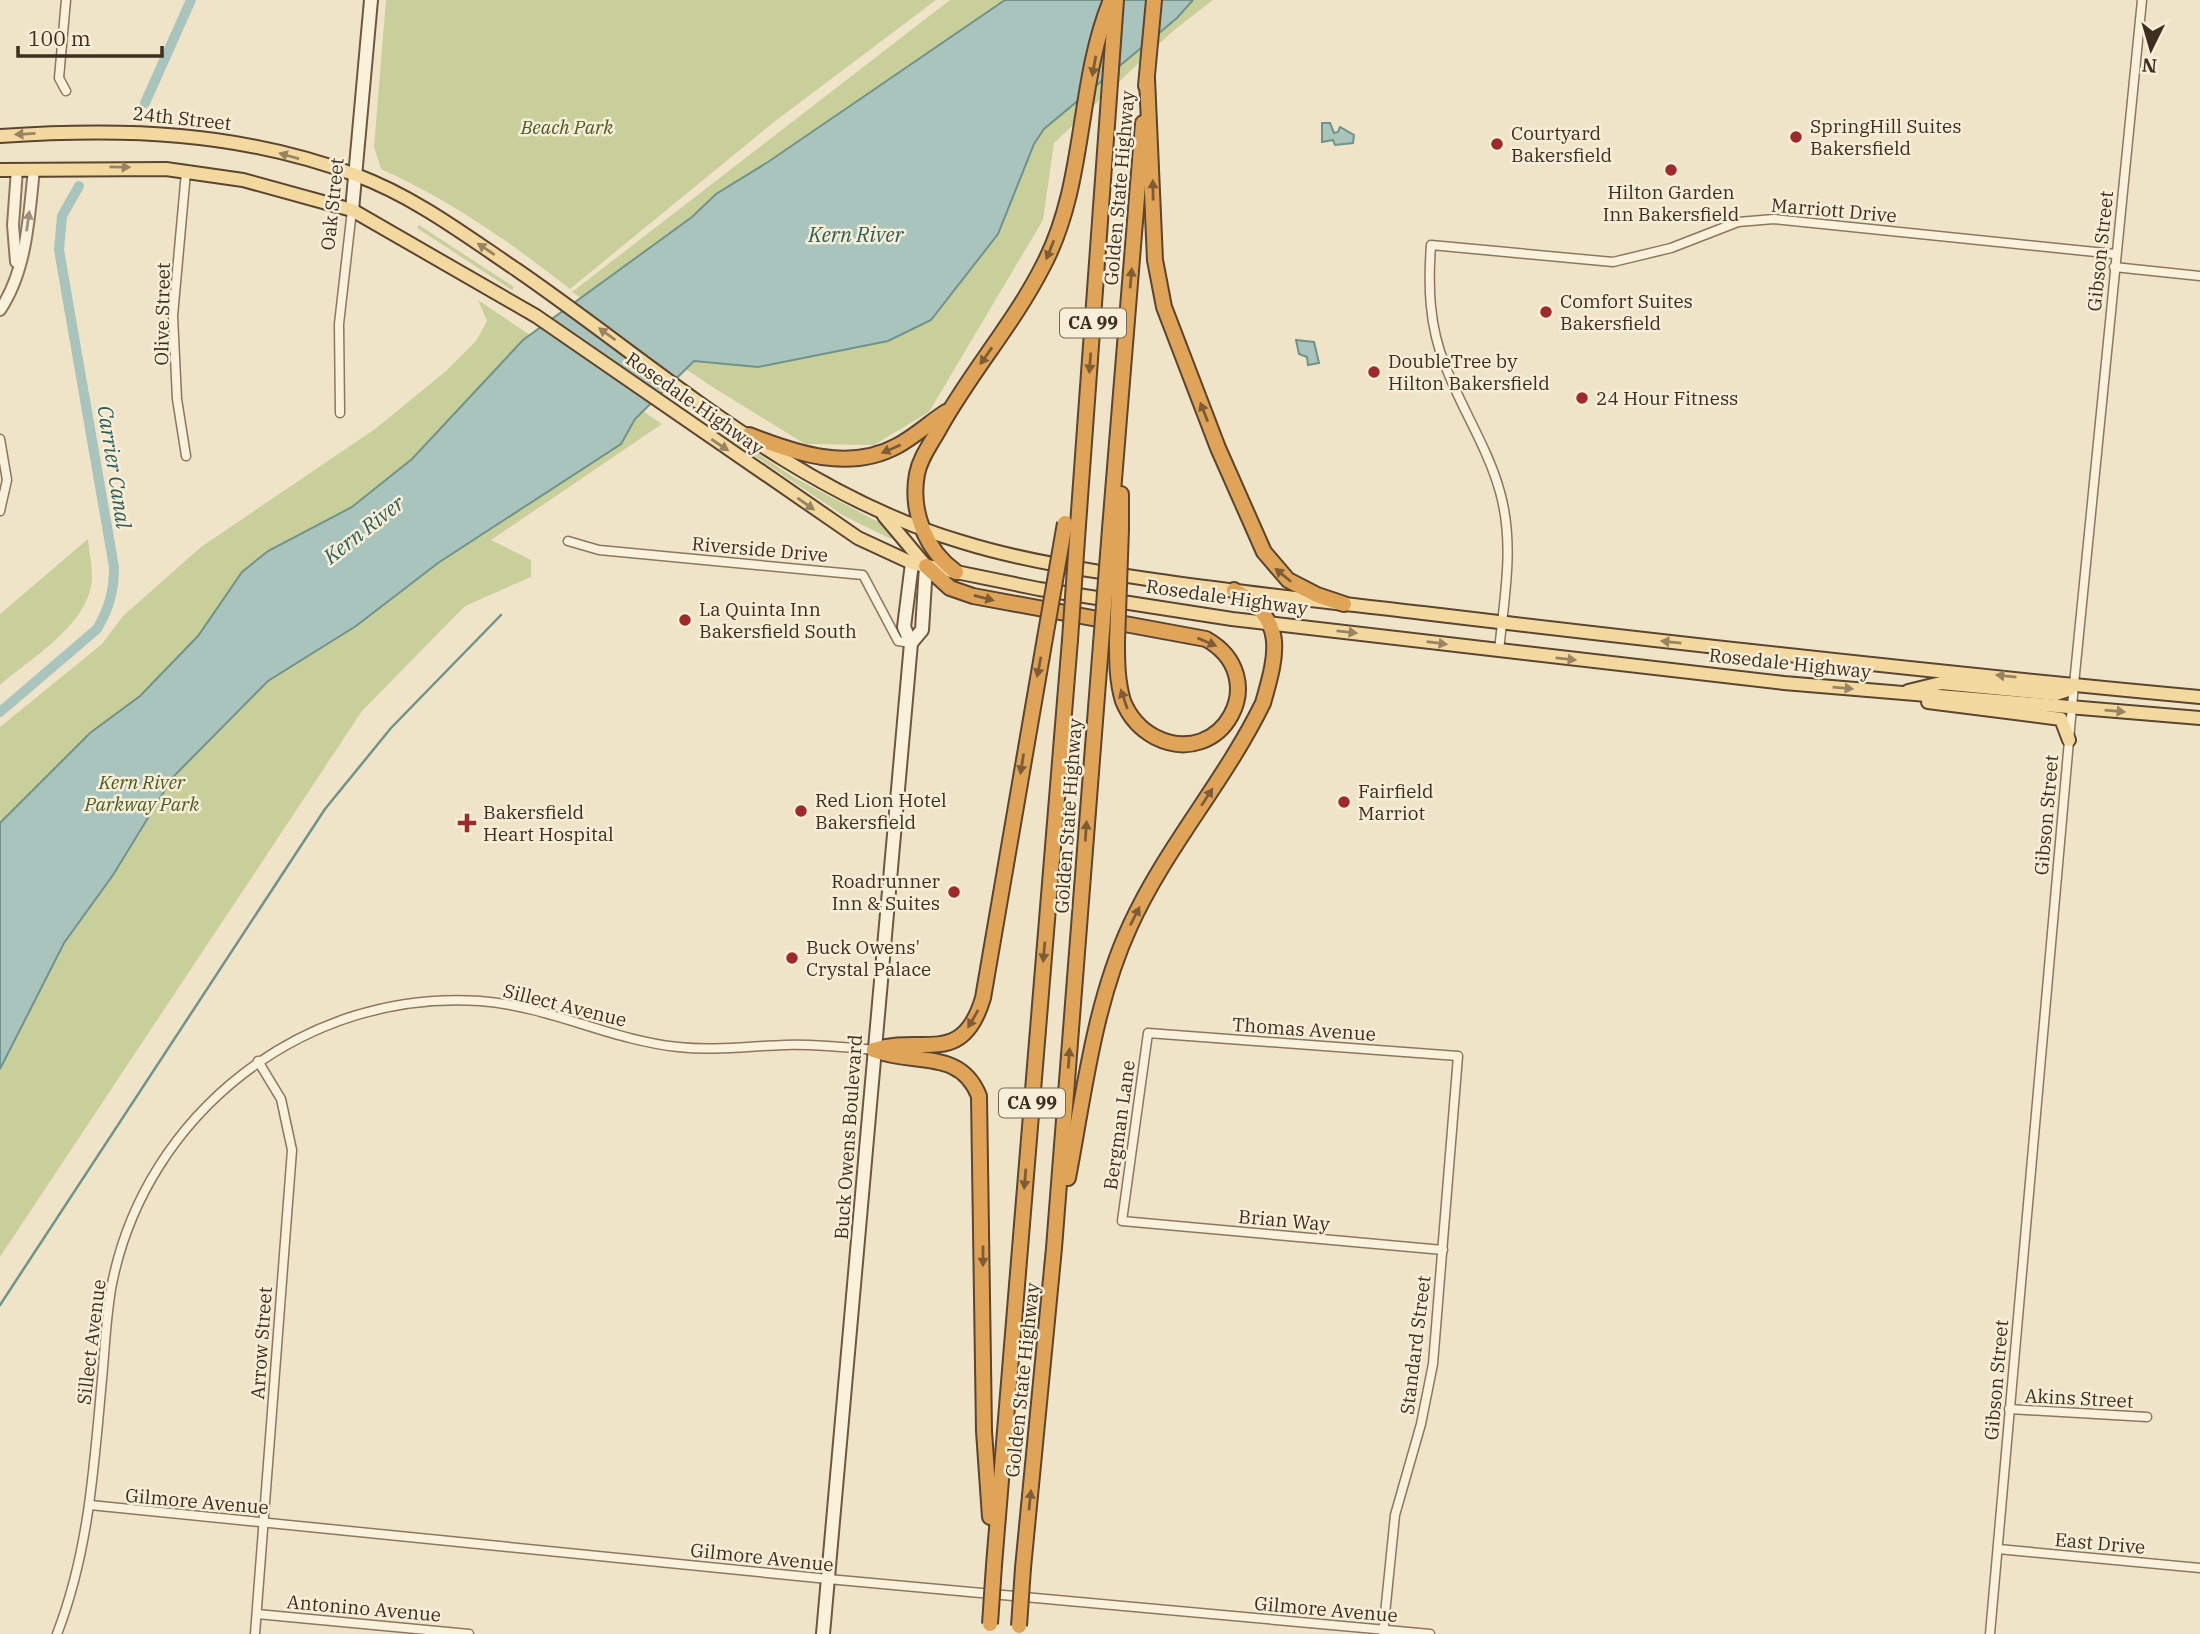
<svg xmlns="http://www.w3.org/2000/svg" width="2200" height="1634" font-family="'IBM Plex Serif',serif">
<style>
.green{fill:#c9cf9b}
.water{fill:#a9c4bc;stroke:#6f938a;stroke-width:2}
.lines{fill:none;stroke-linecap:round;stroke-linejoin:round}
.stream{stroke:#6f938a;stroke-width:2.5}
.canal{stroke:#a9c4bc;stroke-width:10}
.minor-casing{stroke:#8d765c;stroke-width:11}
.tertiary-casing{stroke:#8d765c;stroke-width:14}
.secondary-casing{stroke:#6f573f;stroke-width:16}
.primary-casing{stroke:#5b4430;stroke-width:16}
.motorway-casing{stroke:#5b4430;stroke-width:18}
.minor{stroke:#faf1dc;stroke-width:8}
.tertiary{stroke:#faf1dc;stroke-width:10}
.secondary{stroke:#faf1dc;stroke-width:12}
.primary{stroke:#f3d9a0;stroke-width:12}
.motorway{stroke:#e0a458;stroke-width:14}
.motorway-bridge-casing{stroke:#5b4430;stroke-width:18;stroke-linecap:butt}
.motorway-bridge{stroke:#e0a458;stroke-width:14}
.oneway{fill:#7e5d36}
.oneway2{fill:#988460}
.oneway3{fill:#9c907e}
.poi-dot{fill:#9e2a2b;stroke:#f7eed8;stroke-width:2.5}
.labels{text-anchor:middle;stroke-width:5;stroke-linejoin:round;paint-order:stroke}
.shield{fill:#f7eed8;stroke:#756857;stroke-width:2}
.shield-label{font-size:18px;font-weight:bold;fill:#3d2e20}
.street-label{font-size:19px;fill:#3d2e20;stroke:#f7eed8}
.poi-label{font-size:19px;fill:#3d2e20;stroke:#f7eed8;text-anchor:start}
.park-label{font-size:19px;font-style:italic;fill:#4d5a26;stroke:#f7eed8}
.water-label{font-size:21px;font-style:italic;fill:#2f5d5a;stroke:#f7eed8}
</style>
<rect width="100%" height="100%" fill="#f0e4c8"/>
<g class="green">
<path d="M386,0h550l-162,122 -204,167c-60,-47 -120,-89 -189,-120l-7,-22z"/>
<polygon points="950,0 1213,0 1173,31 1054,143 1043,220 929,412 874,445 805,444 714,388 572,292"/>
<polygon points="419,225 514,287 512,290 417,228"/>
<polygon points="478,300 662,424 491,540 531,560 531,577 465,606 362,711 0,1257 0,727 102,644 123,616 201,547 375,429 446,371 476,341 487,321"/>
<polygon points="712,423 795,478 882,524 894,535 891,539 844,516 710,426"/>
<path d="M88,539c1,12 4,25 4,37 0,47 -61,82 -92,109v-71z"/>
</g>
<g class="water">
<polygon points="1005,0 1193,0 1177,18 1044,129 1034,144 998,234 931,320 888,341 758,367 694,361 635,419 621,444 438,563 356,626 268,681 173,777 113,875 64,943 0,1069 0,823 90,733 140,696 198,636 242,572 268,551 352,507 412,459 523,340 692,217 716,194 768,162"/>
<polygon points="1322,123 1330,123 1334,133 1338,132 1340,127 1354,135 1353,143 1335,145 1333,140 1322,142"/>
<polygon points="1296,340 1314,342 1319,363 1308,365 1307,357 1299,354"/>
</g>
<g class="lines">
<polyline class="stream" points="0,1305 325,809 391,728 501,615"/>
<g class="canal">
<polyline points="145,103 191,0"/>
<path d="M0,712l97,-83c12,-20 17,-38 17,-62l-55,-317 3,-34 17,-30"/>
</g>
<defs>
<g id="minor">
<polyline points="66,91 59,78 66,0"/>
<polyline points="186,172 173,316 177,399 186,456"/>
<polyline points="2114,267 2200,276"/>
<polyline points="340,413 339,324 352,210"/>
<polyline points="0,439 7,480 0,511"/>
<polyline points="568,541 599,550 863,575 898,641 911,643"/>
<path d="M1499,651c5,-53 16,-106 1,-159 -12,-44 -39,-84 -55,-127 -16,-39 -17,-79 -14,-120l182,17 58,-14 67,-26 36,-3 341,35"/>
<polyline points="2009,1409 2147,1417"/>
<polyline points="90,1505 828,1579 1430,1634"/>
<polyline points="1998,1549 2200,1568"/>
<polyline points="257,1614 469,1634"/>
<path d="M57,1634c32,-83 37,-168 45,-255 3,-31 4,-64 10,-95 34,-171 193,-295 368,-283 69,5 130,39 198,46 36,4 71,-1 107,-2 30,-1 59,2 89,5"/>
<polyline points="255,1634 292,1150 281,1099 258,1061"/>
<polyline points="1383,1634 1395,1515 1421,1424 1433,1364 1458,1056 1148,1033 1122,1221 1443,1250"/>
<polyline points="1990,1634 2074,684 2142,0"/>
</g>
<g id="tertiary">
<polyline points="16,262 13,225 17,169"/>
<path d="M0,310c27,-40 29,-94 34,-141"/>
</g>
<g id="secondary">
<polyline points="352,210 371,0"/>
<polyline points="911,643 922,630 926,566"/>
<polyline points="823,1634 911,643 904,627 912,563"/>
</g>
<g id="primary">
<path d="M0,136c124,-8 238,-5 356,39 59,22 109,60 161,95 141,97 277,223 445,272 68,21 137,30 206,40 85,12 170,21 255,31 259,31 518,60 777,84"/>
<polyline points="0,170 166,169 243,180 352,210 536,316 858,538 912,563 1039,589 1232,619 1784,683 2200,718"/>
<polyline points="884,516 926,566"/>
<polyline points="1908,691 1941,683 2056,694 2068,690 2074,684"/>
<polyline points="1928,702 2061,719 2069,740"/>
</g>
<g id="motorway">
<polyline points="1147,78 1155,260 1164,307 1218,448 1264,552 1288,580 1317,595 1344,604"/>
<polyline points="1146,86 1154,0"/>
<path d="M749,435c46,18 100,37 148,11 17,-9 32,-23 49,-34"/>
<polyline points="1121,494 1121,529"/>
<polyline points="1078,525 1116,0"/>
<polyline points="1110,529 1143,123"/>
<path d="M926,566l24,22 23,8 233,43c68,38 16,132 -51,98 -15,-8 -26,-21 -32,-36 -6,-20 -6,-40 -6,-60"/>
<path d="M956,572c-30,-22 -46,-60 -39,-98 3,-16 13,-29 21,-43 31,-57 75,-106 105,-165 44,-83 33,-181 68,-266"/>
<path d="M874,1050c40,16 86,-2 105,46l5,335 6,86"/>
<path d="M874,1050c49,-16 88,18 109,-52l62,-360"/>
<path d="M1068,1178c16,-84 26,-174 62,-252 36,-79 95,-145 133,-223 15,-52 23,-84 -29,-113"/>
<polyline points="994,1565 1070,640"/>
<polyline points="1023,1568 1054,1248 1101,644"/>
</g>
</defs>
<use href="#minor" class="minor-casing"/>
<use href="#tertiary" class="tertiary-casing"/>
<use href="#secondary" class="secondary-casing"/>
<use href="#primary" class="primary-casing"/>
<use href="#motorway" class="motorway-casing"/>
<use href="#minor" class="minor"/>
<use href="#tertiary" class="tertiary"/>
<use href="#secondary" class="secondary"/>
<use href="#primary" class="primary"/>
<use href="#motorway" class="motorway"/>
<defs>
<g id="motorway-bridge">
<polyline points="1045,638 1065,523"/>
<polyline points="1070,640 1078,525"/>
<polyline points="1117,641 1121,529"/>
<polyline points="1101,644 1110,529"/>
<polyline points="990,1624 994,1565"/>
<polyline points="1019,1626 1023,1568"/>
</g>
</defs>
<use href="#motorway-bridge" class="motorway-bridge-casing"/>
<use href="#motorway-bridge" class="motorway-bridge"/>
</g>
<defs><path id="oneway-solid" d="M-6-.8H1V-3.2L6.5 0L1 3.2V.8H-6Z" transform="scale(1.75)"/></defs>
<g class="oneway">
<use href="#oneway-solid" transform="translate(1094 66) rotate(100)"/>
<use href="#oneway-solid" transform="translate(1153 190) rotate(-91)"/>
<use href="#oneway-solid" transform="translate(1050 250) rotate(112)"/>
<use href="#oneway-solid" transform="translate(1131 278) rotate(-85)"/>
<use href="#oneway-solid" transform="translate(986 356) rotate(125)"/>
<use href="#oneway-solid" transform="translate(1090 363) rotate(94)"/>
<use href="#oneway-solid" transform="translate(1204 412) rotate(-111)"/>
<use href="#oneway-solid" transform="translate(891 449) rotate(157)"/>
<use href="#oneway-solid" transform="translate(1283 575) rotate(-140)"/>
<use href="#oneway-solid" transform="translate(984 598) rotate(14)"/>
<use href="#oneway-solid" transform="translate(1207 642) rotate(23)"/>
<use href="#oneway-solid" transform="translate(1039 667) rotate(101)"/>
<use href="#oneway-solid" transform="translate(1124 699) rotate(-109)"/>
<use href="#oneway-solid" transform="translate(1022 764) rotate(99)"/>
<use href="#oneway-solid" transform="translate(1207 797) rotate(-57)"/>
<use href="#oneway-solid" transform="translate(1086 831) rotate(-86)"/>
<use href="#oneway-solid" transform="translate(1135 916) rotate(-63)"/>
<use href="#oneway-solid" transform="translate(1044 952) rotate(95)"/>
<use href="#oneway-solid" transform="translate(973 1019) rotate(120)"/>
<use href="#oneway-solid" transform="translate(1069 1058) rotate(-86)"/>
<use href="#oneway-solid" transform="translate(1025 1179) rotate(95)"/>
<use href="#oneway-solid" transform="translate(983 1256) rotate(90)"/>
<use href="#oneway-solid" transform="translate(1030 1500) rotate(-84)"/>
</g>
<g class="oneway2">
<use href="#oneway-solid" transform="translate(25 134) rotate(177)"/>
<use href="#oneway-solid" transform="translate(289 156) rotate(-164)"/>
<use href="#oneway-solid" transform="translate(120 167) rotate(1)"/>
<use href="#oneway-solid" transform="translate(486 249) rotate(-146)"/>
<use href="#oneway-solid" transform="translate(607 334) rotate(-144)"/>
<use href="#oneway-solid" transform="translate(720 445) rotate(34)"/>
<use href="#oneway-solid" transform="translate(806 504) rotate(35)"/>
<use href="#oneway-solid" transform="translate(1347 632) rotate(6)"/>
<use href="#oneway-solid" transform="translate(1671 642) rotate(-174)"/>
<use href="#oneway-solid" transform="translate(1437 643) rotate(7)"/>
<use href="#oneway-solid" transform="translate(1566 659) rotate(6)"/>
<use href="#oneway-solid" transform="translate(2006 676) rotate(-174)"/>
<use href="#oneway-solid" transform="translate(1843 688) rotate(5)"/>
<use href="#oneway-solid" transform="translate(2115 711) rotate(5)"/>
</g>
<use class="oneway3" href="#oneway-solid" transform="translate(28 221) rotate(-82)"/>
<g class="poi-dot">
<circle cx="1796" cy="137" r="7"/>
<circle cx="1497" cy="144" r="7"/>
<circle cx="1671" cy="170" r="7"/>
<circle cx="1546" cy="312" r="7"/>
<circle cx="1374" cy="372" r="7"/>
<circle cx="1582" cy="398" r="7"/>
<circle cx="685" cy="620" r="7"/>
<circle cx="1344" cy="802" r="7"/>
<circle cx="801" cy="811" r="7"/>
<path d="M463.5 812.5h7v7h7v7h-7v7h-7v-7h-7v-7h7z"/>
<circle cx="954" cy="892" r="7"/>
<circle cx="792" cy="958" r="7"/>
</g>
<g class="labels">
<g class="shield">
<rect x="1060" y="308.5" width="66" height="29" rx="5"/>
<rect x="999" y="1088.5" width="66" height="29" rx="5"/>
</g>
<g class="shield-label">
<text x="1093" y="329">CA 99</text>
<text x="1032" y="1109">CA 99</text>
</g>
<g class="street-label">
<text transform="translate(182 118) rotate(6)" y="7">24th Street</text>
<text transform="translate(1119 188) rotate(-85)" y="7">Golden State Highway</text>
<text transform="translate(332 204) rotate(-84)" y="7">Oak Street</text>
<text transform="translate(1834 210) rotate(5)" y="7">Marriott Drive</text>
<text transform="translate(2100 251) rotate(-84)" y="7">Gibson Street</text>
<text transform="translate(162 314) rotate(-89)" y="7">Olive Street</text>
<text transform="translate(695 403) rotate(35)" y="7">Rosedale Highway</text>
<text transform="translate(760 549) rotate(5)" y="7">Riverside Drive</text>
<text transform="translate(1227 597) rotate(8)" y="7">Rosedale Highway</text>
<text transform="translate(1790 663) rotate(6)" y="7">Rosedale Highway</text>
<text transform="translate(2046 815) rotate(-85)" y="7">Gibson Street</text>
<text transform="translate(1068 816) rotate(-86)" y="7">Golden State Highway</text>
<text transform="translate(565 1005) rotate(14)" y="7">Sillect Avenue</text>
<text transform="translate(1304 1029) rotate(4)" y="7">Thomas Avenue</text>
<text transform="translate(1119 1125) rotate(-82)" y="7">Bergman Lane</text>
<text transform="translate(848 1137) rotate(-86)" y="7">Buck Owens Boulevard</text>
<text transform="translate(1284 1220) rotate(5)" y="7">Brian Way</text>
<text transform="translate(91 1342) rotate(-83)" y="7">Sillect Avenue</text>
<text transform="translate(261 1343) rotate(-86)" y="7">Arrow Street</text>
<text transform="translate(1415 1345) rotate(-83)" y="7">Standard Street</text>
<text transform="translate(1022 1380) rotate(-84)" y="7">Golden State Highway</text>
<text transform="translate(1996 1380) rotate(-85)" y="7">Gibson Street</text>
<text transform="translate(2079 1398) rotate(3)" y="7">Akins Street</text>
<text transform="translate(197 1501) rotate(5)" y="7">Gilmore Avenue</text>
<text transform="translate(2100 1543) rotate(5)" y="7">East Drive</text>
<text transform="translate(762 1557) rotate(6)" y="7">Gilmore Avenue</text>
<text transform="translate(364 1608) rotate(5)" y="7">Antonino Avenue</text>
<text transform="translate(1326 1609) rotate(5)" y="7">Gilmore Avenue</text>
</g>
<g class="poi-label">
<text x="1810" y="133">SpringHill Suites<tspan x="1810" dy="22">Bakersfield</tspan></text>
<text x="1511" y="140">Courtyard<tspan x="1511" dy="22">Bakersfield</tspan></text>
<text x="1671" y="199" text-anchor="middle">Hilton Garden<tspan x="1671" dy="22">Inn Bakersfield</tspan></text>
<text x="1560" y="308">Comfort Suites<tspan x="1560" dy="22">Bakersfield</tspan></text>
<text x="1388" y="368">DoubleTree by<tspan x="1388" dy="22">Hilton Bakersfield</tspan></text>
<text x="1596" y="405">24 Hour Fitness</text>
<text x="699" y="616">La Quinta Inn<tspan x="699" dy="22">Bakersfield South</tspan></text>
<text x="1358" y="798">Fairfield<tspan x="1358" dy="22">Marriot</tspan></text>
<text x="815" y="807">Red Lion Hotel<tspan x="815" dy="22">Bakersfield</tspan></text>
<text x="483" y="819">Bakersfield<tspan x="483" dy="22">Heart Hospital</tspan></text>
<text x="940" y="888" text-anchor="end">Roadrunner<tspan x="940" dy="22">Inn &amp; Suites</tspan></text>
<text x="806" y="954">Buck Owens'<tspan x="806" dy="22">Crystal Palace</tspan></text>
</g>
<g class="park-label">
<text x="567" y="134">Beach Park</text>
<text x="142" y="789">Kern River<tspan x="142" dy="22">Parkway Park</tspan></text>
</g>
<g class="water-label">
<text x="856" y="242">Kern River</text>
<text transform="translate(114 467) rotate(81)" y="7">Carrier Canal</text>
<text transform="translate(364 530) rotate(-38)" y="7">Kern River</text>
</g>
</g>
<g transform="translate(2151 49) rotate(185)" stroke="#f7eed8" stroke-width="5" paint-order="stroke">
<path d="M0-5L12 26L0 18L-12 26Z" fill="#3d2e20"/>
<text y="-10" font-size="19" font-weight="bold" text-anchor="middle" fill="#3d2e20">N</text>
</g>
<path d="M18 46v10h144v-10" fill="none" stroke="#3d2e20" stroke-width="3.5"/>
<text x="28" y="46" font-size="21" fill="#3d2e20" stroke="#f7eed8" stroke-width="5" paint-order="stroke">100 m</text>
</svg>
